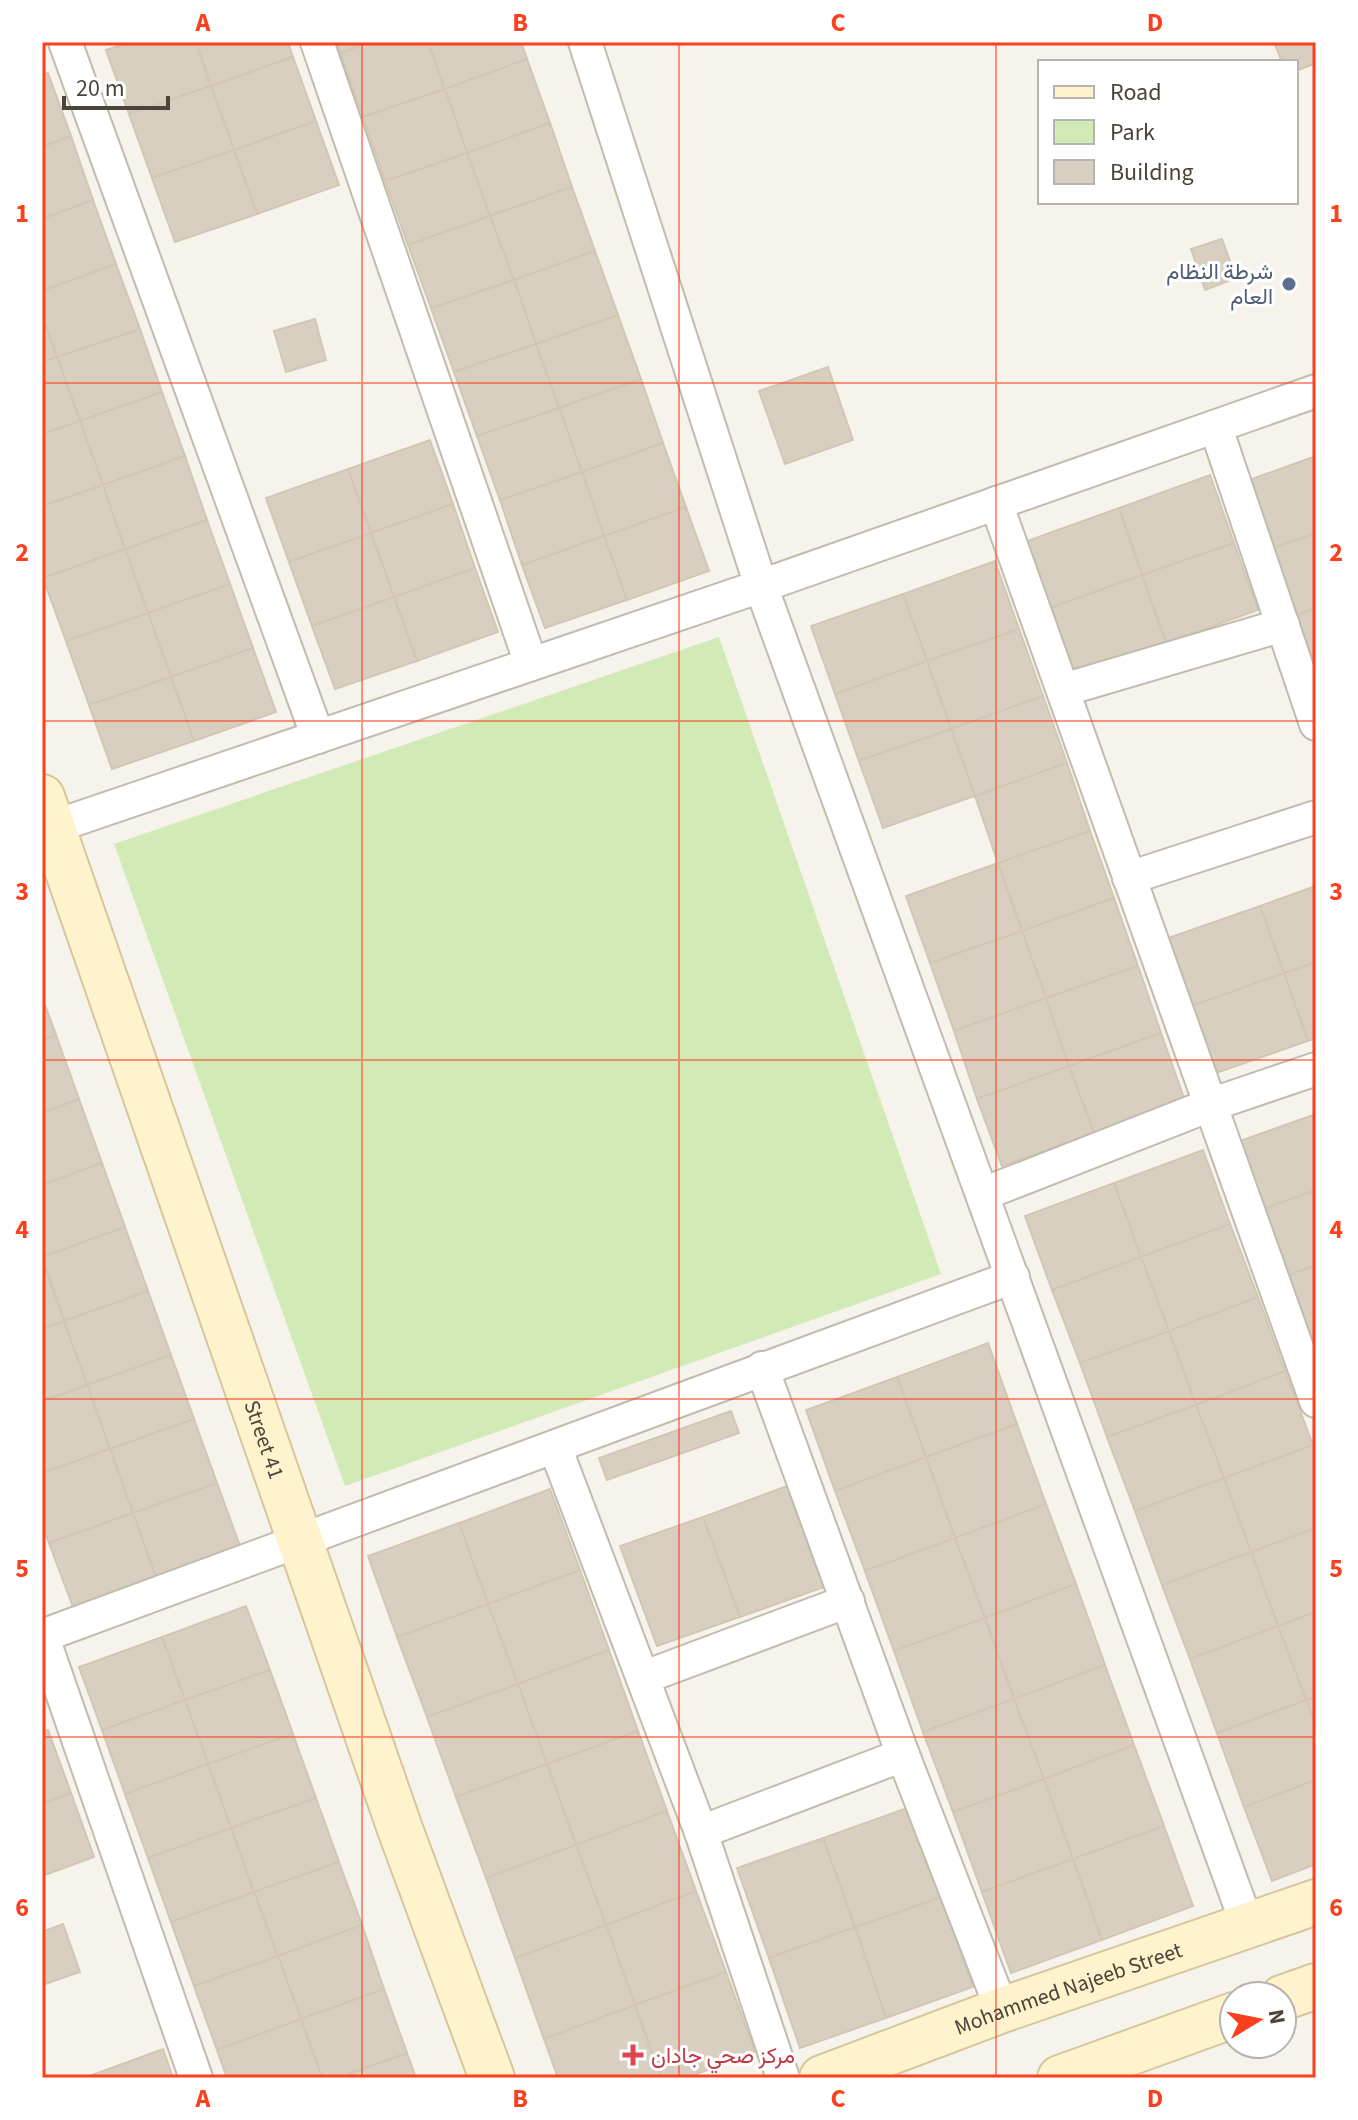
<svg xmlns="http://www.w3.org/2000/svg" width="1358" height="2120" font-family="'Source Sans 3',Vazirmatn,sans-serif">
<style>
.green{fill:#d2eab5}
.building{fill:#d8cfc1;stroke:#d3c7b4;stroke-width:2}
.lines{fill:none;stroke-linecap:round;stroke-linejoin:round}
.minor-casing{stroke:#c2bbae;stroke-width:36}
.secondary-casing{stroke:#d6c79b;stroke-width:48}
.minor{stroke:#fff;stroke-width:32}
.secondary{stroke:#fff3cd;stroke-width:44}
.grid{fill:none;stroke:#fc3f1d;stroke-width:2;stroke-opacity:0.55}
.service-dot{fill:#5c6f8a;stroke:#fff;stroke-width:3}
.health-dot{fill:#e0444e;stroke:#fff;stroke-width:3}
.labels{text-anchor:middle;stroke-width:6;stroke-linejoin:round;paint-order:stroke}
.service-label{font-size:22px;fill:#4e5e75;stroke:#fff;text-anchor:end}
.street-label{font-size:22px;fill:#4b4439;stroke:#fff}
.health-label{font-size:22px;fill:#be3a42;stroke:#fff;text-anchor:start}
.neatline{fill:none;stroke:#fc3f1d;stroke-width:3}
.grid-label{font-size:26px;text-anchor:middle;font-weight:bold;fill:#fc3f1d}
</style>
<rect width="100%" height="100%" fill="#f6f3ec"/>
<polygon class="green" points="719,637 941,1274 345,1486 114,844"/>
<g class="building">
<polygon points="131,42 196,42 211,86 129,114 106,50"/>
<polygon points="196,42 288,42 293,57 211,86"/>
<polygon points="336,42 371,42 340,53"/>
<polygon points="371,42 428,42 445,89 363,117 340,53"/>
<polygon points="428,42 521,42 527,59 445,89"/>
<polygon points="1274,42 1314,42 1316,63 1296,71 1296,62 1282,62"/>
<polygon points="293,57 316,121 234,150 211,86"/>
<polygon points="527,59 550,123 467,153 445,89"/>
<polygon points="48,73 71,136 42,147 42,75"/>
<polygon points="211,86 234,150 152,178 129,114"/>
<polygon points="445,89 467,153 385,181 363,117"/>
<polygon points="316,121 339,185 257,214 234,150"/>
<polygon points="550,123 572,187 490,216 467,153"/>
<polygon points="71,136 93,200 42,219 42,147"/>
<polygon points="234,150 257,214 175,242 152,178"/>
<polygon points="467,153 490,216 408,245 385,181"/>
<polygon points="572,187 595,251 514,280 490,216"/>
<polygon points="93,200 116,264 42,291 42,219"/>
<polygon points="490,216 514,280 431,308 408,245"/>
<polygon points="1222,239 1236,278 1205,290 1191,249"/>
<polygon points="595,251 618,315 536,344 514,280"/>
<polygon points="116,264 140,329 57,357 42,315 42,291"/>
<polygon points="514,280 536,344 454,372 431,308"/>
<polygon points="42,315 57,357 42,362"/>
<polygon points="618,315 641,379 559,408 536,344"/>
<polygon points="315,319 326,360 286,372 274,331"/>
<polygon points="140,329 162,392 80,421 57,357"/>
<polygon points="536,344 559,408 477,436 454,372"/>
<polygon points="57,357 80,421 42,434 42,362"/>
<polygon points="828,367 853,440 785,464 759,391"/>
<polygon points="641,379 663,443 582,472 559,408"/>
<polygon points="162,392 185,456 103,485 80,421"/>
<polygon points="559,408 582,472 500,500 477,436"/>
<polygon points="80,421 103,485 42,506 42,434"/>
<polygon points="430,440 453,504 371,533 348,469"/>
<polygon points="663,443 686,507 604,536 582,472"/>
<polygon points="185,456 207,520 125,549 103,485"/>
<polygon points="1316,456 1316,533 1273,548 1249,480"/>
<polygon points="348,469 371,533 289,562 266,498"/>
<polygon points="582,472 604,536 522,565 500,500"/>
<polygon points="1210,475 1234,543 1142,575 1119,508"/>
<polygon points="103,485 125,549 43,578 42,506"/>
<polygon points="453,504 475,568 394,597 371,533"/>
<polygon points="686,507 709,571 627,600 604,536"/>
<polygon points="1119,508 1142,575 1050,608 1027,541"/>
<polygon points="207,520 230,584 148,613 125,549"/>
<polygon points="371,533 394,597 312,626 289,562"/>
<polygon points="1316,533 1316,608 1297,615 1273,548"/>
<polygon points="604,536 627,600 545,628 522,565"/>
<polygon points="1234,543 1258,610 1166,643 1142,575"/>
<polygon points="125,549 148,613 66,641 43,578"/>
<polygon points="995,561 1019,629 927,661 903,594"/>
<polygon points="475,568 498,632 417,661 394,597"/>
<polygon points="1142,575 1166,643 1074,675 1050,608"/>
<polygon points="230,584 253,648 171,677 148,613"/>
<polygon points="903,594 927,661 835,694 811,626"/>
<polygon points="394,597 417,661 335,689 312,626"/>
<polygon points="1316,608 1316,669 1297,615"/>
<polygon points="148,613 171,677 89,705 66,641"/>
<polygon points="1019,629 1043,696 951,729 927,661"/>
<polygon points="253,648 276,712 194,741 171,677"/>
<polygon points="927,661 951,729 859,761 835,694"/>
<polygon points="171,677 194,741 112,769 89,705"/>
<polygon points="1043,696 1067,763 975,796 951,729"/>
<polygon points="951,729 975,796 883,828 859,761"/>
<polygon points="1067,763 1090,831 998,863 975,796"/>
<polygon points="1090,831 1114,898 1022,931 998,863"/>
<polygon points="998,863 1022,931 930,963 906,896"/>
<polygon points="1316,886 1316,962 1284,973 1260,906"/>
<polygon points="1114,898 1138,966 1046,998 1022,931"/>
<polygon points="1260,906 1284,973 1192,1006 1168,938"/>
<polygon points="1022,931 1046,998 954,1031 930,963"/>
<polygon points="1316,962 1316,1038 1308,1041 1284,973"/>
<polygon points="1138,966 1161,1033 1069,1066 1046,998"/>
<polygon points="1284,973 1308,1041 1216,1073 1192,1006"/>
<polygon points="42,997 56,1035 42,1040"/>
<polygon points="1046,998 1069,1066 977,1099 954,1031"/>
<polygon points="1161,1033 1185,1101 1094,1133 1069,1066"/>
<polygon points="56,1035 79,1099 42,1113 42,1040"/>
<polygon points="1069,1066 1094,1133 1002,1166 977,1099"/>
<polygon points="79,1099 102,1163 42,1185 42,1113"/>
<polygon points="1316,1114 1316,1190 1263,1209 1240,1141"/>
<polygon points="1203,1150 1230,1224 1141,1257 1114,1183"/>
<polygon points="102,1163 125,1227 42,1257 42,1185"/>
<polygon points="1114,1183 1141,1257 1052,1290 1025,1216"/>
<polygon points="1316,1190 1316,1265 1287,1276 1263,1209"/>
<polygon points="1230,1224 1258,1297 1169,1331 1141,1257"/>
<polygon points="125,1227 148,1291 64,1321 42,1257"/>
<polygon points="1141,1257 1169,1331 1080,1363 1052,1290"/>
<polygon points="42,1259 64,1321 42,1329"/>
<polygon points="1316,1265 1316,1341 1311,1343 1287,1276"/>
<polygon points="148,1291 171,1355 87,1385 64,1321"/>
<polygon points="1258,1297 1285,1371 1196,1405 1169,1331"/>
<polygon points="64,1321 87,1385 42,1401 42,1329"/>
<polygon points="1169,1331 1196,1405 1107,1437 1080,1363"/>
<polygon points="988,1343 1017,1424 926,1457 897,1377"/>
<polygon points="171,1355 194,1419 110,1449 87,1385"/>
<polygon points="1285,1371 1313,1445 1224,1478 1196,1405"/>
<polygon points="897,1377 926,1457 835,1491 806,1410"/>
<polygon points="87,1385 110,1449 42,1473 42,1401"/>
<polygon points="1196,1405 1224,1478 1135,1511 1107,1437"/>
<polygon points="731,1411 739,1433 607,1480 599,1458"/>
<polygon points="194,1419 217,1483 133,1513 110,1449"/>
<polygon points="1017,1424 1046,1504 955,1538 926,1457"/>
<polygon points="1313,1445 1316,1454 1316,1528 1251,1552 1224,1478"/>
<polygon points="110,1449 133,1513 49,1543 42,1523 42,1473"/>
<polygon points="926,1457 955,1538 865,1571 835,1491"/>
<polygon points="1224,1478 1251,1552 1162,1585 1135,1511"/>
<polygon points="217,1483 240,1546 156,1577 133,1513"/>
<polygon points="787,1486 824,1587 740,1617 703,1517"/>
<polygon points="550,1489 580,1570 488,1604 459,1523"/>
<polygon points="1046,1504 1076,1584 985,1618 955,1538"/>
<polygon points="133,1513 156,1577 73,1607 49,1543"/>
<polygon points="703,1517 740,1617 657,1646 620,1546"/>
<polygon points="459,1523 488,1604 397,1637 368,1556"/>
<polygon points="1316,1528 1316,1612 1278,1626 1251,1552"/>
<polygon points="955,1538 985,1618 894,1651 865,1571"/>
<polygon points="1251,1552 1278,1626 1190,1659 1162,1585"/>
<polygon points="580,1570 609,1650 518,1684 488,1604"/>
<polygon points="1076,1584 1105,1665 1014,1699 985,1618"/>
<polygon points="488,1604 518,1684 427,1717 397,1637"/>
<polygon points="246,1606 270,1670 185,1700 162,1637"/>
<polygon points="1316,1612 1316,1696 1306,1700 1278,1626"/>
<polygon points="985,1618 1014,1699 923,1732 894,1651"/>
<polygon points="1278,1626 1306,1700 1217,1733 1190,1659"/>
<polygon points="162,1637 185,1700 102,1730 79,1667"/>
<polygon points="609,1650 638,1731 547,1764 518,1684"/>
<polygon points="1105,1665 1134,1745 1044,1779 1014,1699"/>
<polygon points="270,1670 293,1734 208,1764 185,1700"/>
<polygon points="518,1684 547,1764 456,1797 427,1717"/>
<polygon points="1316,1696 1316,1727 1306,1700"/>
<polygon points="1014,1699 1044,1779 953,1812 923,1732"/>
<polygon points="185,1700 208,1764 125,1794 102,1730"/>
<polygon points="1306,1700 1316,1727 1316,1780 1244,1807 1217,1733"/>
<polygon points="48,1730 71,1793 42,1804 42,1732"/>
<polygon points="638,1731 667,1811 576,1845 547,1764"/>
<polygon points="293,1734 316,1798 231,1828 208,1764"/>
<polygon points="1134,1745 1164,1826 1073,1859 1044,1779"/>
<polygon points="208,1764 231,1828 148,1858 125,1794"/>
<polygon points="547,1764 576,1845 486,1878 456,1797"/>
<polygon points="1044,1779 1073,1859 982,1892 953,1812"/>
<polygon points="1316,1780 1316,1864 1272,1881 1244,1807"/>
<polygon points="71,1793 94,1857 42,1876 42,1804"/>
<polygon points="316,1798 339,1862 254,1892 231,1828"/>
<polygon points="910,1807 942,1897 855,1927 823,1838"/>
<polygon points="667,1811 696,1891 606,1925 576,1845"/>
<polygon points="1164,1826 1193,1906 1102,1940 1073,1859"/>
<polygon points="231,1828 254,1892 171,1922 148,1858"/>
<polygon points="823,1838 855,1927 769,1958 737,1868"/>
<polygon points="576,1845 606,1925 515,1958 486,1878"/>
<polygon points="1073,1859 1102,1940 1011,1973 982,1892"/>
<polygon points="339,1862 362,1925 278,1956 254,1892"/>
<polygon points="696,1891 726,1972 635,2005 606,1925"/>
<polygon points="254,1892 278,1956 194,1986 171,1922"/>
<polygon points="942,1897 973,1987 886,2018 855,1927"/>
<polygon points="63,1924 80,1972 42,1985 42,1932"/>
<polygon points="362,1925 384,1989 301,2019 278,1956"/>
<polygon points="606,1925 635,2005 544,2039 515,1958"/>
<polygon points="855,1927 886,2018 800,2048 769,1958"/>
<polygon points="278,1956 301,2019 217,2050 194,1986"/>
<polygon points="726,1972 755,2052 686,2078 661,2078 635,2005"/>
<polygon points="384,1989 407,2053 338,2078 322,2078 301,2019"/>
<polygon points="635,2005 661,2078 558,2078 544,2039"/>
<polygon points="301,2019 322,2078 227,2078 217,2050"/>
<polygon points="163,2049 173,2078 84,2078"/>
<polygon points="407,2053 416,2078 338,2078"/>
</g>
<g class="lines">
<defs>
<g id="minor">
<polyline points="65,42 318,737"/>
<polyline points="317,42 531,664"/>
<polyline points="585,42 761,586 1248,1927"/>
<polyline points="1216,428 1316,724"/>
<polyline points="996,503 1316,1401"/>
<polyline points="1063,690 1283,625"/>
<polyline points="53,827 761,586 1316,391"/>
<polyline points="1129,878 1316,817"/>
<polyline points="983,1194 1210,1105 1316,1069"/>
<polyline points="762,1368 903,1755 1002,2010"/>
<polyline points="555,1447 701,1832 783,2078"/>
<polyline points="42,1635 196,2078"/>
<polyline points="42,1636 1013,1277"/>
<polyline points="645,1677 848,1601"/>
<polyline points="701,1832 903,1755"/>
</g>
<g id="secondary">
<path id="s1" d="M42,797l358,1032 92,249"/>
<polyline points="1282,1998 1316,1986"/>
<path id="s2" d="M822,2078l180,-68 314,-108"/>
<polyline points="1060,2078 1234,2015"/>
</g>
</defs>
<use href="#minor" class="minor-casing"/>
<use href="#secondary" class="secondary-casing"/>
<use href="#minor" class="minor"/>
<use href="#secondary" class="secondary"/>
</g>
<path class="grid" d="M362,42v2036M679,42v2036M996,42v2036M42,383h1274M42,721h1274M42,1060h1274M42,1399h1274M42,1737h1274"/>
<circle class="service-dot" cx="1289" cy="284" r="8"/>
<path class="health-dot" d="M629 2043h8v8h8v8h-8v8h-8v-8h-8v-8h8z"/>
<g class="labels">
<g class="service-label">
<text x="1273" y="279">شرطة النظام<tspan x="1273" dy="25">العام</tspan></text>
</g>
<g class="street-label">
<text dy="8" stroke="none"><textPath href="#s1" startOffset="680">Street 41</textPath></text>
<text dy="8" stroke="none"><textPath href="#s2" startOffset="262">Mohammed Najeeb Street</textPath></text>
</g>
<g class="health-label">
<text x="651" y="2063">مركز صحي جادان</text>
</g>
</g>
<rect width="1358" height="2120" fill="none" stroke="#ffffff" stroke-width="88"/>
<rect x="1038" y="60" width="260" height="144" fill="#ffffff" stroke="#b7b4b0" stroke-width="2"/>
<rect x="1054" y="86" width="40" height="12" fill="#fff3cd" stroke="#b7b4b0" stroke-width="2"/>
<text x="1110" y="100" font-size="24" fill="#4b4439">Road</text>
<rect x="1054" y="120" width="40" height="24" fill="#d2eab5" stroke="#b7b4b0" stroke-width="2"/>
<text x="1110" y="140" font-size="24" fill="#4b4439">Park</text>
<rect x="1054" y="160" width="40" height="24" fill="#d8cfc1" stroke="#b7b4b0" stroke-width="2"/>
<text x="1110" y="180" font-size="24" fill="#4b4439">Building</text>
<g transform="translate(1258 2020) rotate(80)"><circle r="38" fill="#ffffff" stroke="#b7b4b0" stroke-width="2"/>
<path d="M0-6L14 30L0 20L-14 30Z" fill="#fc3f1d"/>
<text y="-12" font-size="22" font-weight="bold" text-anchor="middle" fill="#4b4439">N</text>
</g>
<path d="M64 96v12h104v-12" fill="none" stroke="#4b4439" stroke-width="4"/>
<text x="76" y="96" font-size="24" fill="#4b4439" stroke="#ffffff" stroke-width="6" paint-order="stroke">20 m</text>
<rect x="44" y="44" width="1270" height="2032" class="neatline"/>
<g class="grid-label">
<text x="203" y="31">A</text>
<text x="520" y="31">B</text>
<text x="838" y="31">C</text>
<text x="1155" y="31">D</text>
<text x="22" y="222">1</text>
<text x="1336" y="222">1</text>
<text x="22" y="561">2</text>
<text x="1336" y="561">2</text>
<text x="22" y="900">3</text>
<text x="1336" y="900">3</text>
<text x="22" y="1238">4</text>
<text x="1336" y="1238">4</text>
<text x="22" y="1577">5</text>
<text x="1336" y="1577">5</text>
<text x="22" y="1916">6</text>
<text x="1336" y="1916">6</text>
<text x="203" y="2107">A</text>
<text x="520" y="2107">B</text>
<text x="838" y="2107">C</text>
<text x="1155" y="2107">D</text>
</g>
</svg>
